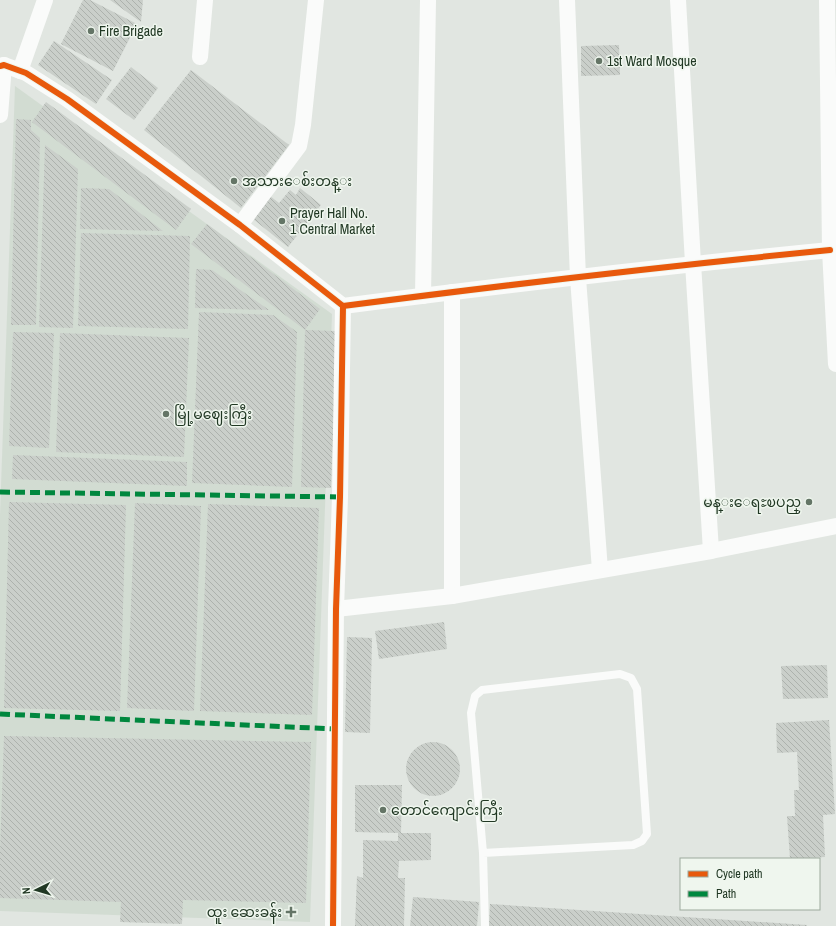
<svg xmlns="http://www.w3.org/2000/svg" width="836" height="926" font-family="'Archivo Narrow','Noto Sans Myanmar',sans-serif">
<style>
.built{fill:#d2dcd2}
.building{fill:url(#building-back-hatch)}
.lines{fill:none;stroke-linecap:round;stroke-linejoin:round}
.service{stroke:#fafbfa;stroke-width:8}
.minor{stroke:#fafbfa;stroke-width:16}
.quiet{stroke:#00873e;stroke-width:5;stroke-dasharray:10 5;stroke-linecap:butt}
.cycleway-casing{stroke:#eff6ee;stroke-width:8}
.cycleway{stroke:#e8590c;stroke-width:6}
.poi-dot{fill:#647566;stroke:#eff6ee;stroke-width:1.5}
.labels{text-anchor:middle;stroke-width:3;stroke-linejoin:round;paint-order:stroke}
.poi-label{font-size:14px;fill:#213824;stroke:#eff6ee;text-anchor:start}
</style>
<defs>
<pattern id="building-back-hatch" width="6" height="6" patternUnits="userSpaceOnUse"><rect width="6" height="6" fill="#cacfca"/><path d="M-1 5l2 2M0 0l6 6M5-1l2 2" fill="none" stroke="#adb2ad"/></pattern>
</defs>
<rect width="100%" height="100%" fill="#e1e6e1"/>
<polygon class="built" points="15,86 332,314 310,922 0,911 0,515"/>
<g class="building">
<polygon points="83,0 90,0 137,24 113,71 61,44"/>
<polygon points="110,0 143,0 141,22"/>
<polygon points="54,41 112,80 96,104 38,65"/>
<polygon points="619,45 620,75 581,76 581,46"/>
<polygon points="131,67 158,88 134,120 106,99"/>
<polygon points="191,70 289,145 241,208 144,130"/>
<polygon points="46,102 191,209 176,230 32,122"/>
<polygon points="16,119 31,120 31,130 40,138 36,325 11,325"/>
<polygon points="45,145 78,169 73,328 39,327"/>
<polygon points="81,188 109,189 163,231 80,229"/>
<polygon points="300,188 321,205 288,247 253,219 270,196 279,203 290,190 296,195"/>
<polygon points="207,224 320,309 305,330 191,244"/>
<polygon points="81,233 190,236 188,329 78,326"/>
<polygon points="196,269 212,270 269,310 195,308"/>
<polygon points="199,312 273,315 297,332 292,487 192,483"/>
<polygon points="305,330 337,331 331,488 301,487"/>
<polygon points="13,332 54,333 49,448 9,446"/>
<polygon points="60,333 189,338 184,457 56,452"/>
<polygon points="13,455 187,462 187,486 12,479"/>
<polygon points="9,502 126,505 120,711 4,708"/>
<polygon points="135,503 201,506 194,711 127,708"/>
<polygon points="208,504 319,508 312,715 200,711"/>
<polygon points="444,622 447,649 379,659 375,631"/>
<polygon points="347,637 372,638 370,733 345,732"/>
<polygon points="827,665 828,698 783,699 781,666"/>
<polygon points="829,720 835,814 823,815 825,857 790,859 787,816 795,816 794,790 799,790 797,752 777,753 776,723"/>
<polygon points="4,736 311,742 306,903 183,900 182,924 120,922 121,902 0,898 0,852"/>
<circle cx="433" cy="769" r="27"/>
<polygon points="355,785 402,785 401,833 431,833 431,860 399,861 398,878 405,878 404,926 355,926 357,876 363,878 363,840 398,841 398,833 355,832"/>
<polygon points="413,897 479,902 477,926 410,926"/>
<polygon points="490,904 807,925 807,926 489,926"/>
</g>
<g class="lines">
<polyline class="service" points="483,853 633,845 642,841 647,834 637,689 631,678 620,674 482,690 475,696 471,713 483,853 485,926"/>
<g class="minor">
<polyline points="567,0 578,278 600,570"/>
<polyline points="678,0 693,263 711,551"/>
<polyline points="827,0 830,250 836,364"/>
<polyline points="200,57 205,0"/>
<path d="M0,66l4,-1 22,8 41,26 173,126 103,81c162,-21 324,-40 487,-56"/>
<polyline points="20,71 45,0"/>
<polyline points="0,115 4,65"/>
<polyline points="240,225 299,146 303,125 316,0"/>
<polyline points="452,292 452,596"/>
<polyline points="423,296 428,0"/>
<polyline points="336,609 452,596 711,551 836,526"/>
<polyline points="333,926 336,609 340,497 343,306"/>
</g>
<g class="quiet">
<polyline points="0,492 340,497"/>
<polyline points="0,714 336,729"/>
</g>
<defs>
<g id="cycleway">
<path d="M0,66l4,-1 22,8 41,26 173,126 103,81c162,-21 324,-40 487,-56"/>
<polyline points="333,926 336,609 340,497 343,306"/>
</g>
</defs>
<use href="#cycleway" class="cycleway-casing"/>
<use href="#cycleway" class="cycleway"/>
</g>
<g class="poi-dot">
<circle cx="91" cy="31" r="4"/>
<circle cx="599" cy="61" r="4"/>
<circle cx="234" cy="181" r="4"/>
<circle cx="282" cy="221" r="4"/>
<circle cx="166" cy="414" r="4"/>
<circle cx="809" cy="502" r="4"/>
<circle cx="383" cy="810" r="4"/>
<path d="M289 906h4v4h4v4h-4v4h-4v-4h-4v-4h4z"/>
</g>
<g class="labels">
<g class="poi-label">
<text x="99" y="36">Fire Brigade</text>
<text x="607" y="66">1st Ward Mosque</text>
<text x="242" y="186">အသားေစ်းတန္း</text>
<text x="290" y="218">Prayer Hall No.<tspan x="290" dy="16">1 Central Market</tspan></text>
<text x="174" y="419">မြို့မဈေးကြီး</text>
<text x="801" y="507" text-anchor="end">မန္းေရႊၿပည္</text>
<text x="391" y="815">တောင်ကျောင်းကြီး</text>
<text x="282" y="917" text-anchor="end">ထူး ဆေးခန်း</text>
</g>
</g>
<rect x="680" y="858" width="140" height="52" fill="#eff6ee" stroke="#9daa9d"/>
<rect x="688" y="871" width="20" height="6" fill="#e8590c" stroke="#9daa9d"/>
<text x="716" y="878" font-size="12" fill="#213824">Cycle path</text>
<rect x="688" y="891" width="20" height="6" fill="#00873e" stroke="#9daa9d"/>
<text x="716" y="898" font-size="12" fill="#213824">Path</text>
<g transform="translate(36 890) rotate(265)" stroke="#eff6ee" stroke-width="3" paint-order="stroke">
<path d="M0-3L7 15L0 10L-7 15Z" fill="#213824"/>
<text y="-6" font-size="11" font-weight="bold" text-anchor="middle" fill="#213824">N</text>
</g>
</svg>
